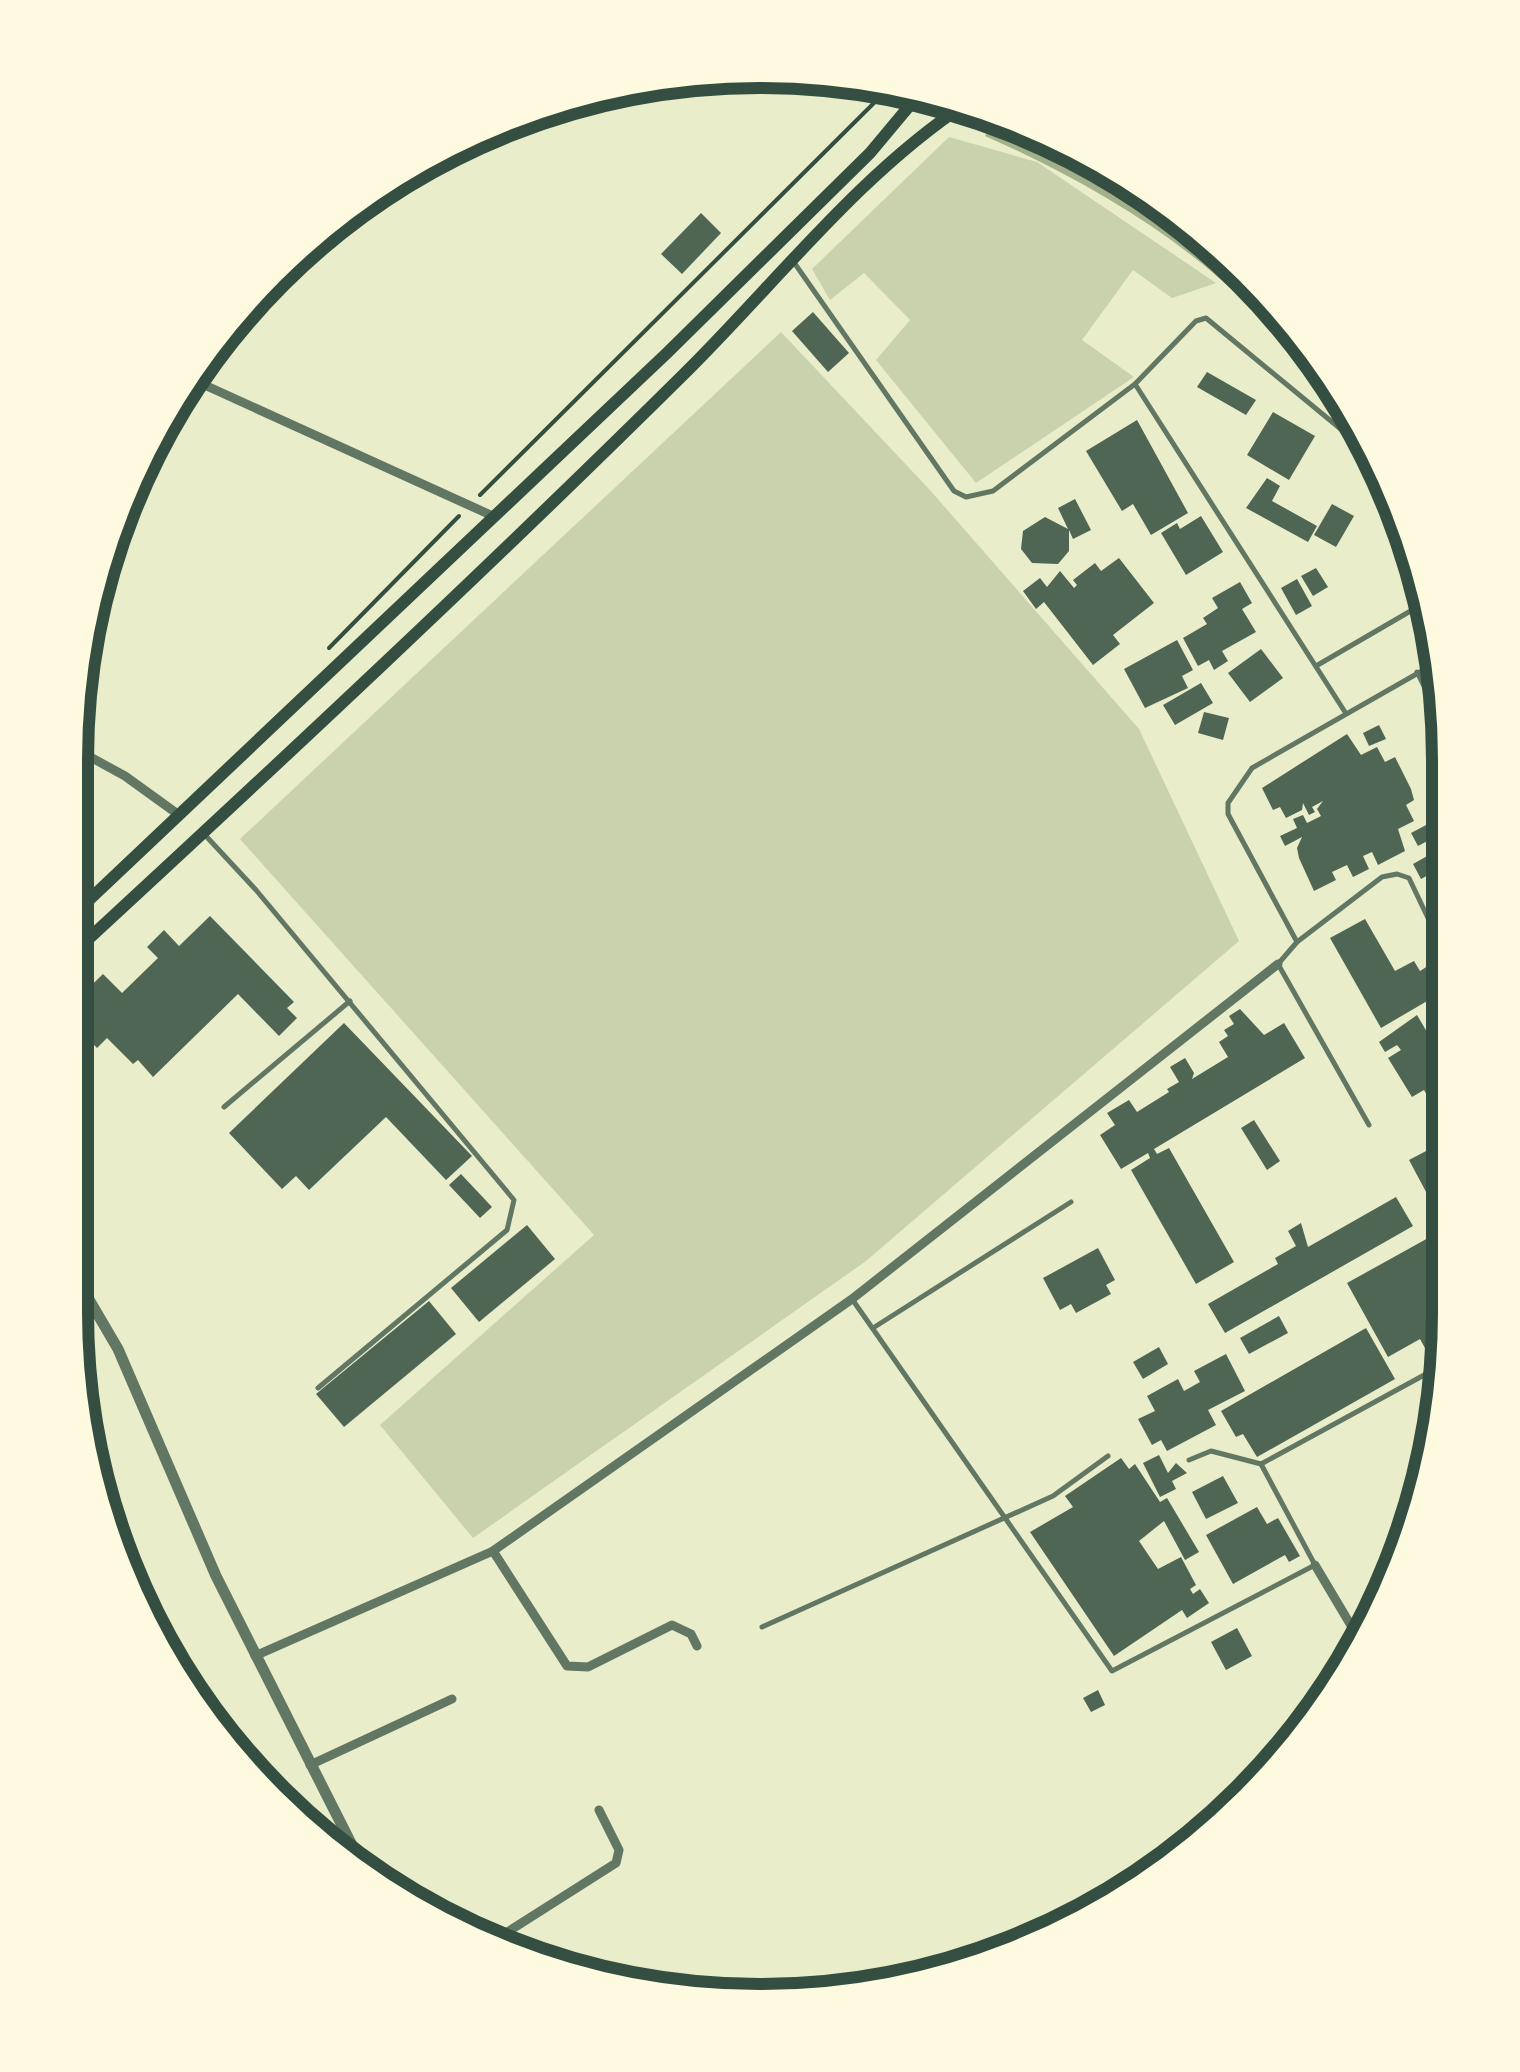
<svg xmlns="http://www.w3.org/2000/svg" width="1520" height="2072" font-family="'Exo 2',sans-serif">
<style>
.green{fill:#cad2ad}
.water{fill:#a3b18a}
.building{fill:#4f6655}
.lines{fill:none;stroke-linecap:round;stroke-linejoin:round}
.path{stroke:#344e41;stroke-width:4}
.service{stroke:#617663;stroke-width:5}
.minor{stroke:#617663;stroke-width:9}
.tertiary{stroke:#617663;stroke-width:11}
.secondary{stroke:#344e41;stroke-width:12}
.rim{fill:none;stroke:#344e41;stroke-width:12}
</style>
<rect width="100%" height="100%" fill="#e9edc9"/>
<g class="green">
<polygon points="949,137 1037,162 1216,283 1172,298 1133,270 1082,340 1134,377 976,483 876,360 910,320 864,273 830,300 812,269"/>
<polygon points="781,332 929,489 1139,729 1239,941 866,1261 473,1538 380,1425 594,1235 240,839"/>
</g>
<path class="water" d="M997,118c96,41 252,137 311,224 12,17 21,36 31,53 -40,-39 -78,-80 -120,-117 -68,-59 -152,-106 -234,-142z"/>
<g class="building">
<polygon points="701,213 721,233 682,274 661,254"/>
<polygon points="813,312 849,353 828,372 792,331"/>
<polygon points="1207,372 1256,400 1246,415 1197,387"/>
<polygon points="1273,412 1315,436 1289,480 1247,455"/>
<polygon points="1137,420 1188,513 1151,535 1133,504 1122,511 1086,451"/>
<polygon points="1267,478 1280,486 1272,501 1317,526 1308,542 1246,508"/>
<polygon points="1075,499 1091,530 1073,539 1069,530 1069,551 1058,564 1032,563 1021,549 1023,531 1045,517 1068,529 1058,508"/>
<polygon points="1332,504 1354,516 1336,547 1314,535"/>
<polygon points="1201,516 1223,552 1186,575 1161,533 1177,523 1180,529"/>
<polygon points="1119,558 1154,603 1113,635 1120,644 1093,665 1044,602 1036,609 1023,591 1040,578 1047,587 1060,571 1074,588 1077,585 1073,580 1095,563 1101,571"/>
<polygon points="1316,568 1328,587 1313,596 1301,576"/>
<polygon points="1297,579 1312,606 1296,615 1281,588"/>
<polygon points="1240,582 1252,603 1242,609 1256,632 1222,651 1228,661 1214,670 1209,660 1198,666 1183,638 1207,624 1203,618 1218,608 1212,598"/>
<polygon points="1177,640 1193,670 1182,676 1188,688 1145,708 1124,669"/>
<polygon points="1261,649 1283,678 1250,702 1228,673"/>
<polygon points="1201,683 1213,703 1175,725 1163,705"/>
<polygon points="1204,712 1229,718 1223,740 1198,733"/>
<polygon points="1379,725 1386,739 1369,746 1363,733"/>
<polygon points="1347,734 1361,755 1377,747 1385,762 1395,757 1411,789 1414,800 1406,805 1414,821 1398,829 1405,851 1378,865 1372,852 1363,856 1369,869 1353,877 1347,865 1332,872 1336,880 1314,891 1299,858 1297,848 1302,837 1285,846 1280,836 1297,828 1293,819 1303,815 1307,823 1321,816 1317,809 1323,801 1312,807 1315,812 1309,815 1303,803 1302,810 1286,818 1280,807 1273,810 1262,788"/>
<polygon points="1428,824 1435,837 1418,846 1411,833"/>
<polygon points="1445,846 1445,866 1421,879 1413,864"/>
<polygon points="210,916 294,1002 287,1008 297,1018 279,1036 238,994 153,1077 138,1060 133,1064 107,1038 97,1048 70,1020 70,1006 103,974 122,993 158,958 147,947 164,930 179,946"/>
<polygon points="1365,919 1395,971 1414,961 1420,971 1431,964 1446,990 1381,1028 1330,938"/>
<polygon points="1240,1009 1264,1035 1284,1023 1305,1058 1154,1149 1157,1154 1169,1148 1234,1262 1196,1284 1131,1170 1150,1158 1148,1153 1121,1169 1100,1135 1115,1125 1107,1113 1129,1100 1137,1112 1169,1092 1167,1089 1179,1082 1170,1067 1185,1058 1194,1073 1192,1079 1228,1057 1219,1042 1228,1036 1224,1030 1234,1024 1229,1016"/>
<polygon points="1417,1015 1447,1066 1447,1129 1424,1090 1412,1097 1388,1058 1401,1050 1397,1045 1385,1052 1379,1042"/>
<polygon points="344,1023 472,1156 446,1180 386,1117 309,1190 296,1176 282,1189 229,1133"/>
<polygon points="1254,1120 1280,1161 1267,1170 1241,1128"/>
<polygon points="1447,1140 1447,1164 1448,1233 1409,1160"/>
<polygon points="461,1174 492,1207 480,1218 449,1185"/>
<polygon points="1396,1197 1413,1226 1225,1333 1208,1304 1278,1264 1275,1258 1296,1246 1288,1231 1301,1223 1308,1247"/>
<polygon points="527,1225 555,1259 479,1322 451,1288"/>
<polygon points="1430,1237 1448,1270 1448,1349 1431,1359 1420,1339 1388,1357 1347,1283"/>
<polygon points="1098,1248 1115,1280 1106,1285 1111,1294 1076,1313 1071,1304 1060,1310 1043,1278"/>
<polygon points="429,1301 456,1334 344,1427 316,1394"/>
<polygon points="1279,1316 1288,1333 1249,1354 1240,1338"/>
<polygon points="1366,1328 1395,1379 1257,1457 1243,1434 1236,1437 1221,1411"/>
<polygon points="1159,1347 1168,1364 1143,1379 1133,1362"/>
<polygon points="1226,1354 1245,1391 1208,1410 1216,1425 1167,1451 1161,1440 1152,1445 1138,1419 1155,1411 1147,1396 1178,1379 1184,1391 1200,1382 1194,1371"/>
<polygon points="1159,1455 1168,1473 1176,1463 1187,1473 1172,1481 1176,1489 1160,1497 1143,1463"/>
<polygon points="1121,1458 1129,1469 1135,1464 1160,1502 1167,1498 1199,1552 1185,1560 1164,1521 1139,1541 1158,1569 1181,1557 1196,1585 1190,1589 1193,1594 1200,1589 1209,1603 1187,1618 1182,1610 1114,1656 1030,1532 1073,1507 1065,1496"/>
<polygon points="1223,1476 1238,1503 1206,1519 1192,1492"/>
<polygon points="1257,1507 1267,1524 1278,1518 1300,1556 1289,1562 1285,1555 1233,1584 1206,1535"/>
<polygon points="1237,1628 1252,1656 1226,1670 1211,1642"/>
<polygon points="1098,1690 1105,1705 1091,1712 1083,1698"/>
</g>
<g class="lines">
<g class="path">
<polyline points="872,81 897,101"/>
<polyline points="480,495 886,91"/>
<polyline points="329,648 459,516"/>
</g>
<g class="service">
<polyline points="793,261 954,491 966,497 993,491 1135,384 1196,321 1206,318 1354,440 1382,469"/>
<polyline points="1135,384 1345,712"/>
<polyline points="1316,666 1426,602"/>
<polyline points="1417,672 1444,727"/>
<polyline points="205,835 256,890 514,1200 507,1230 318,1388"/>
<polyline points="1297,942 1228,814 1228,803 1252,768 1441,660"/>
<polyline points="224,1107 350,1001"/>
<polyline points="1369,1125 1278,964 1297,942 1382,877 1397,874 1409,878 1446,956"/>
<polyline points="852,1299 1112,1671 1315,1565 1261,1464 1211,1451 1189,1460"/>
<polyline points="873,1328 1071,1202"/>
<polyline points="1261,1464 1448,1362"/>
<polyline points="762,1627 1053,1496 1108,1456"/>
</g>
<g class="minor">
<polyline points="187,377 495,517"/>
<polyline points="72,747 125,776 179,815"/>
<polyline points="493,1551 567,1666 588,1667 672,1625 691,1634 697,1646"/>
<polyline points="1315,1565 1362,1644"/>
<polyline points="255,1656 493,1551 852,1299 1278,964"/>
<polyline points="310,1765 452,1699"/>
<polyline points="490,1943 616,1863 619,1850 599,1810"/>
</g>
<polyline class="tertiary" points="70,1267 118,1349 216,1576 365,1871"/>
<g class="secondary">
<polyline points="70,918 667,353 870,153 921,92"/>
<path d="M70,956c207,-191 414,-384 614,-582 92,-91 175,-200 283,-271"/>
</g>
</g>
<path d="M0 0H1520V2072H0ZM760 88H760A672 672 0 0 1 1432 760V1312A672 672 0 0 1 760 1984H760A672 672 0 0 1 88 1312V760A672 672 0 0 1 760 88Z" fill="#fefae0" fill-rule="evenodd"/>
<path class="rim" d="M760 88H760A672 672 0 0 1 1432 760V1312A672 672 0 0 1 760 1984H760A672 672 0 0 1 88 1312V760A672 672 0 0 1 760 88Z"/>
</svg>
